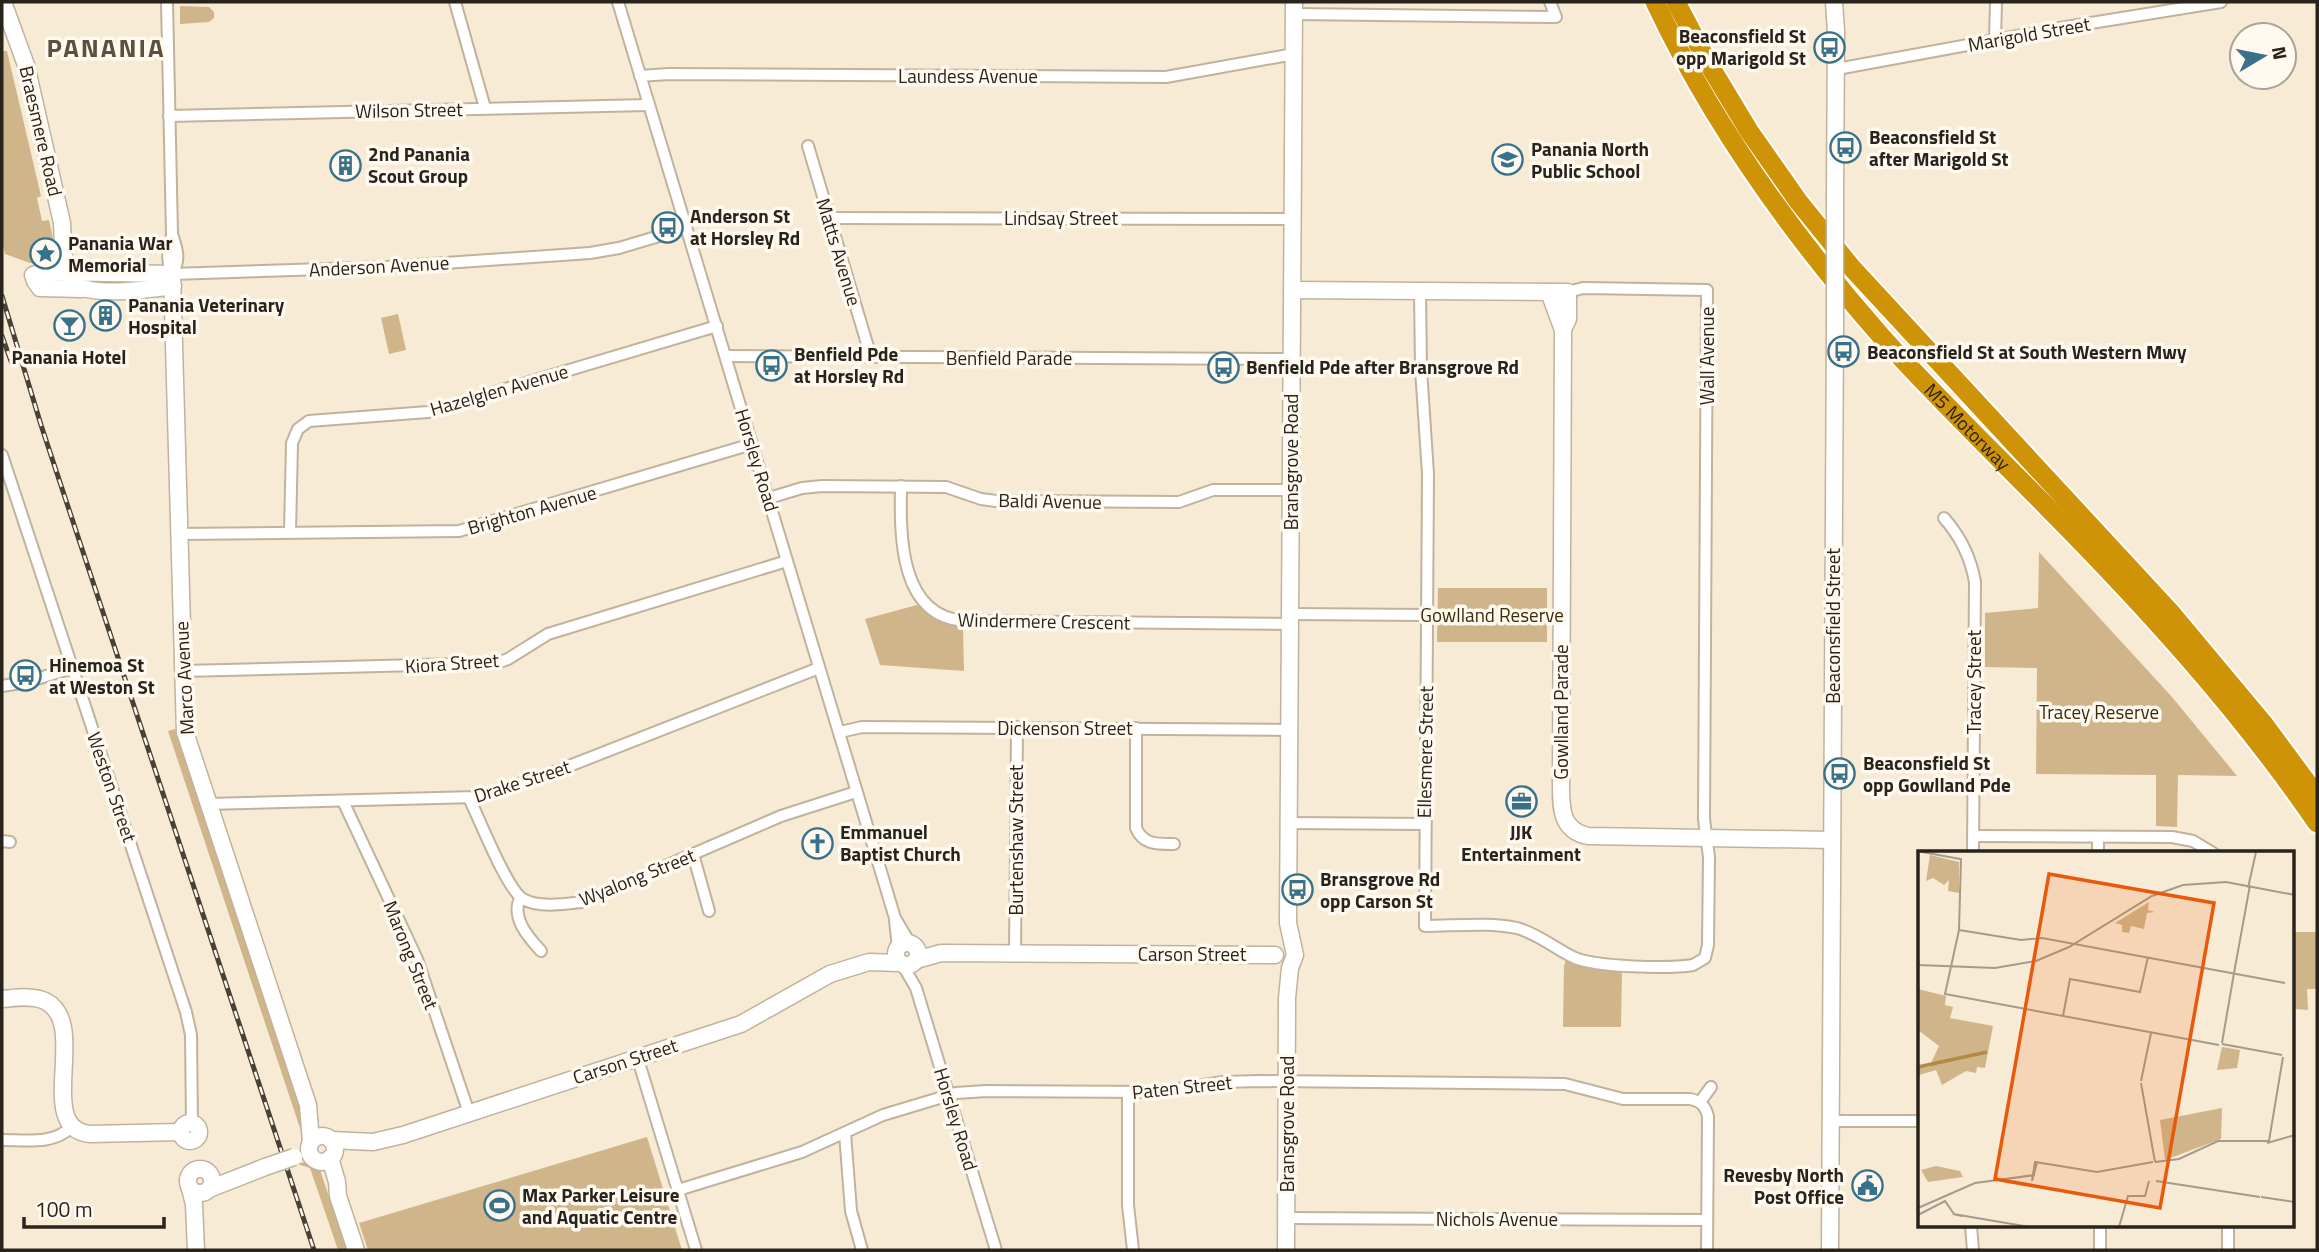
<svg xmlns="http://www.w3.org/2000/svg" width="2319" height="1252" font-family="'Titillium Web',sans-serif">
<style>
.green{fill:#d0b58a}
.lines{fill:none;stroke-linecap:round;stroke-linejoin:round}
.street-casing{stroke:#c0b39e;stroke-width:14}
.secondary-casing{stroke:#c0b39e;stroke-width:19}
.highway-casing{stroke:#fff;stroke-width:23}
.street{stroke:#fff;stroke-width:10}
.secondary{stroke:#fff;stroke-width:16}
.highway{stroke:#cf9307;stroke-width:19}
.rail-casing{stroke:#474137;stroke-width:5}
.rail{stroke:#fff9f0;stroke-width:2.5;stroke-dasharray:8;stroke-linecap:butt}
.secondary-bridge-casing{stroke:#c0b39e;stroke-width:19;stroke-linecap:butt}
.secondary-bridge{stroke:#fff;stroke-width:16}
.labels{text-anchor:middle;stroke-width:7;stroke-linejoin:round;paint-order:stroke}
.street-label{font-size:19px;fill:#28231b;stroke:#fff9f0}
.poi-label{font-size:19px;font-weight:bold;fill:#28231b;stroke:#fff9f0;text-anchor:start}
.park-label{font-size:19px;fill:#3b2b0d;stroke:#fff9f0}
.district-label{font-size:26px;font-weight:bold;letter-spacing:2px;fill:#5c503e;stroke:#fff9f0}
.inset-river{fill:none;stroke:#b18a48;stroke-width:3.5}
.inset-road{fill:none;stroke:#a59b8b;stroke-width:2}
.view{fill:#e8590c;fill-opacity:0.15;stroke:#e8590c;stroke-width:3.5}
.inset-edge{fill:none;stroke:#28231b;stroke-width:3.5}
</style>
<rect width="100%" height="100%" fill="#f8ebd5"/>
<g class="green">
<polygon points="180,6 209,7 214,12 214,18 209,22 180,24"/>
<polygon points="2,51 7,51 41,196 37,198 42,221 49,220 58,262 30,263 5,254 2,241"/>
<polygon points="398,314 406,350 389,354 381,318"/>
<polygon points="2039,552 2172,697 2237,776 2178,775 2177,827 2156,826 2156,775 2036,774 2037,668 1985,667 1985,613 2038,608"/>
<polygon points="1438,588 1547,588 1547,642 1437,642"/>
<polygon points="917,605 938,621 963,627 964,671 880,665 865,619"/>
<polygon points="175,729 296,1092 307,1129 301,1131 168,731"/>
<polygon points="2293,932 2317,932 2317,989 2307,989 2308,1010 2295,1009"/>
<polygon points="1566,960 1588,968 1622,971 1621,1027 1563,1027 1564,966"/>
<polygon points="647,1137 682,1250 368,1250 359,1223"/>
<polygon points="309,1161 320,1170 347,1250 338,1250 310,1168 297,1164"/>
</g>
<g class="lines">
<defs>
<g id="street">
<path d="M167,2l5,232c5,15 9,26 0,40"/>
<polyline points="455,2 485,108"/>
<polyline points="618,2 895,918 911,945"/>
<polyline points="1295,14 1556,17 1550,2"/>
<polyline points="1995,40 1996,2"/>
<polyline points="1837,69 2060,28 2221,2"/>
<polyline points="640,76 668,74 1166,77 1294,54"/>
<polyline points="169,116 648,105"/>
<polyline points="808,146 871,357"/>
<polyline points="829,218 1292,219"/>
<path d="M172,236c-4,14 -6,24 0,38"/>
<polyline points="172,274 387,267 590,253 619,248 686,228"/>
<path d="M1420,290l1,79 7,105 -3,452c29,0 63,-4 92,2 22,6 38,21 58,30 22,9 93,11 118,7l12,-7 3,-13 1,-88 -5,-38 3,-529 -124,-2 -15,4"/>
<polyline points="726,356 1292,359"/>
<polyline points="2,455 186,1012 191,1035 192,1124"/>
<path d="M901,486c-1,49 -2,130 63,135l326,3"/>
<polyline points="769,498 802,488 822,486 946,487 981,499 996,501 1179,502 1213,490 1290,490"/>
<path d="M1944,518c16,18 27,41 31,64l-2,271"/>
<polyline points="290,532 292,443 298,429 309,421 428,412 717,326"/>
<polyline points="178,534 459,531 752,444"/>
<polyline points="1291,614 1427,615"/>
<polyline points="183,671 497,663 508,659 548,634 787,561"/>
<polyline points="2,686 27,682 72,668"/>
<path d="M1136,728v100c7,17 22,16 38,16"/>
<polyline points="840,732 862,727 1290,730"/>
<path d="M469,798c10,20 38,92 54,101 15,9 42,5 59,3l199,-86 75,-24"/>
<polyline points="343,801 417,959 469,1113"/>
<polyline points="207,804 476,797 541,777 819,668"/>
<polyline points="1290,823 1425,824"/>
<polyline points="1974,836 2172,837 2193,841 2213,853"/>
<polyline points="2,841 10,842"/>
<polyline points="2098,853 2098,837"/>
<polyline points="693,854 709,911"/>
<path d="M520,898c-9,20 8,39 21,53"/>
<polyline points="895,920 898,948"/>
<polyline points="1015,953 1017,727"/>
<polyline points="902,964 916,988 996,1250"/>
<polyline points="637,1056 696,1250"/>
<polyline points="1128,1092 1128,1205 1133,1250"/>
<polyline points="1700,1102 1711,1087"/>
<polyline points="1831,1121 1920,1121"/>
<polyline points="845,1133 851,1211 862,1250"/>
<path d="M2,1140c23,0 52,5 69,-13"/>
<path d="M678,1190l124,-38 81,-37 73,-22 30,-2 173,1 64,-10 36,-1 306,3 58,15h67c10,2 15,6 18,17l-1,134"/>
<polyline points="1287,1218 1707,1220"/>
<polyline points="1971,1226 1973,1250"/>
<polyline points="2100,1250 2100,1226"/>
<polyline points="2228,1250 2228,1226"/>
</g>
<g id="secondary">
<path d="M3,2l23,63 36,158c1,17 0,43 10,58 12,18 81,8 101,5"/>
<polyline points="1834,2 1836,31 1835,197"/>
<polyline points="82,289 40,288 35,281 33,275 44,272 172,274 185,732 308,1105 311,1142"/>
<polyline points="1292,290 1568,292 1568,319 1564,327"/>
<path d="M1549,292l14,38 -2,450c0,25 -2,50 27,56l244,4"/>
<circle cx="907" cy="954" r="11"/>
<polyline points="916,960 941,953 1275,955"/>
<path d="M2,999c13,-1 31,-4 43,2 46,22 -12,127 45,133l91,-2"/>
<circle cx="190" cy="1132" r="9"/>
<circle cx="322" cy="1149" r="13"/>
<polyline points="331,1140 373,1142 403,1135 741,1024 830,974 869,962 900,963"/>
<polyline points="330,1158 337,1182 338,1196 356,1250"/>
<circle cx="200" cy="1181" r="12"/>
<polyline points="190,1189 194,1204 196,1250"/>
<polyline points="209,1189 265,1167"/>
<polyline points="1286,1250 1287,998 1290,968 1295,955 1288,923 1294,2"/>
<polyline points="1830,1250 1835,325"/>
</g>
<g id="highway">
<path id="s1" d="M1655,2c57,121 138,234 226,334 53,59 111,115 167,172 97,98 191,201 269,315"/>
<polyline points="1676,2 1708,63 1749,131 1798,201 1852,268 2172,614 2263,723 2317,796"/>
</g>
</defs>
<use href="#street" class="street-casing"/>
<use href="#secondary" class="secondary-casing"/>
<use href="#highway" class="highway-casing"/>
<use href="#street" class="street"/>
<use href="#secondary" class="secondary"/>
<use href="#highway" class="highway"/>
<defs>
<g id="rail">
<polyline points="2,296 41,425 314,1250"/>
<polyline points="2,336 12,364"/>
</g>
</defs>
<use href="#rail" class="rail-casing"/>
<use href="#rail" class="rail"/>
<defs>
<g id="secondary-bridge">
<polyline points="1835,325 1835,197"/>
<polyline points="265,1167 294,1157"/>
</g>
</defs>
<use href="#secondary-bridge" class="secondary-bridge-casing"/>
<use href="#secondary-bridge" class="secondary-bridge"/>
</g>
<defs>
<symbol id="bus-ring" viewBox="-11 -11 22 22"><circle r="9.5" fill="#fff9f0" stroke="#37718a" stroke-width="1.5"/><path d="M-5-6H5V4H4V6H2V4H-2V6H-4V4H-5ZM-3.5-4V0h7V-4ZM-3.5 1.2v1.5H-2V1.2ZM2 1.2v1.5H3.5V1.2Z" fill="#37718a"/></symbol>
<symbol id="school-ring" viewBox="-11 -11 22 22"><circle r="9.5" fill="#fff9f0" stroke="#37718a" stroke-width="1.5"/><path d="M0-5L7-2L0 1L-7-2ZM-4 1L0 2.5L4 1V4Q0 6-4 4Z" fill="#37718a"/></symbol>
<symbol id="building-ring" viewBox="-11 -11 22 22"><circle r="9.5" fill="#fff9f0" stroke="#37718a" stroke-width="1.5"/><path d="M-4-6H4V6H1V3H-1V6H-4ZM-2.5-4.3h1.7v1.8h-1.7ZM.8-4.3h1.7v1.8H.8ZM-2.5-1h1.7V.8h-1.7ZM.8-1h1.7V.8H.8Z" fill="#37718a"/></symbol>
<symbol id="sight-ring" viewBox="-11 -11 22 22"><circle r="9.5" fill="#fff9f0" stroke="#37718a" stroke-width="1.5"/><path d="M0-6L1.8-2.2L6-1.7L2.9 1.2L3.7 5.4L0 3.3L-3.7 5.4L-2.9 1.2L-6-1.7L-1.8-2.2Z" fill="#37718a"/></symbol>
<symbol id="bar-ring" viewBox="-11 -11 22 22"><circle r="9.5" fill="#fff9f0" stroke="#37718a" stroke-width="1.5"/><path d="M-6-5H6L.8 .8V4.5H3.5V6h-7V4.5H-.8V.8Z" fill="#37718a"/></symbol>
<symbol id="office-ring" viewBox="-11 -11 22 22"><circle r="9.5" fill="#fff9f0" stroke="#37718a" stroke-width="1.5"/><path d="M-6-3h4V-5.5h4V-3h4V5H-6ZM-1-4.5V-3h2v-1.5ZM-6 0V1H6V0Z" fill="#37718a"/></symbol>
<symbol id="church-ring" viewBox="-11 -11 22 22"><circle r="9.5" fill="#fff9f0" stroke="#37718a" stroke-width="1.5"/><path d="M-1.2-6h2.4v3.5h3.3v2.4h-3.3V6h-2.4V-.1h-3.3v-2.4h3.3Z" fill="#37718a"/></symbol>
<symbol id="civic-ring" viewBox="-11 -11 22 22"><circle r="9.5" fill="#fff9f0" stroke="#37718a" stroke-width="1.5"/><path d="M-.6-6.5H3V-4.5H.6V-3L4-1V1h2V6H-6V1h2V-1L-.6-3ZM-1.2 2.5V6h2.4V2.5Z" fill="#37718a"/></symbol>
<symbol id="stadium-ring" viewBox="-11 -11 22 22"><circle r="9.5" fill="#fff9f0" stroke="#37718a" stroke-width="1.5"/><path d="M0-5a6.5 5 0 1 0 0 10a6.5 5 0 1 0 0-10ZM-3.5-1.8h7v3.6h-7Z" fill="#37718a"/></symbol>
</defs>
<g fill-rule="evenodd">
<use href="#bus-ring" x="1812" y="30" width="35" height="35"/>
<use href="#bus-ring" x="1828" y="130" width="35" height="35"/>
<use href="#school-ring" x="1490" y="142" width="35" height="35"/>
<use href="#building-ring" x="328" y="148" width="35" height="35"/>
<use href="#bus-ring" x="650" y="210" width="35" height="35"/>
<use href="#sight-ring" x="28" y="236" width="35" height="35"/>
<use href="#building-ring" x="88" y="298" width="35" height="35"/>
<use href="#bar-ring" x="52" y="308" width="35" height="35"/>
<use href="#bus-ring" x="1826" y="334" width="35" height="35"/>
<use href="#bus-ring" x="754" y="348" width="35" height="35"/>
<use href="#bus-ring" x="1206" y="350" width="35" height="35"/>
<use href="#bus-ring" x="8" y="658" width="35" height="35"/>
<use href="#bus-ring" x="1822" y="756" width="35" height="35"/>
<use href="#office-ring" x="1504" y="784" width="35" height="35"/>
<use href="#church-ring" x="800" y="826" width="35" height="35"/>
<use href="#bus-ring" x="1280" y="872" width="35" height="35"/>
<use href="#civic-ring" x="1850" y="1168" width="35" height="35"/>
<use href="#stadium-ring" x="482" y="1188" width="35" height="35"/>
</g>
<g class="labels">
<g class="street-label">
<text transform="translate(2029 34) rotate(-10)" y="7">Marigold Street</text>
<text x="968" y="83">Laundess Avenue</text>
<text transform="translate(409 110) rotate(-1)" y="7">Wilson Street</text>
<text transform="translate(41 131) rotate(77)" y="7">Braesmere Road</text>
<text x="1061" y="225">Lindsay Street</text>
<text transform="translate(839 252) rotate(73)" y="7">Matts Avenue</text>
<text transform="translate(379 266) rotate(-3)" y="7">Anderson Avenue</text>
<text transform="translate(1707 356) rotate(-90)" y="7">Wall Avenue</text>
<text x="1009" y="365">Benfield Parade</text>
<text transform="translate(499 390) rotate(-16)" y="7">Hazelglen Avenue</text>
<text dy="7" stroke="none"><textPath href="#s1" startOffset="530">M5 Motorway</textPath></text>
<text transform="translate(757 460) rotate(73)" y="7">Horsley Road</text>
<text transform="translate(1291 462) rotate(-90)" y="7">Bransgrove Road</text>
<text transform="translate(1050 501) rotate(1)" y="7">Baldi Avenue</text>
<text transform="translate(532 510) rotate(-16)" y="7">Brighton Avenue</text>
<text transform="translate(1044 621) rotate(1)" y="7">Windermere Crescent</text>
<text transform="translate(1833 626) rotate(-90)" y="7">Beaconsfield Street</text>
<text transform="translate(452 663) rotate(-4)" y="7">Kiora Street</text>
<text transform="translate(184 678) rotate(-93)" y="7">Marco Avenue</text>
<text transform="translate(1974 682) rotate(-90)" y="7">Tracey Street</text>
<text transform="translate(1561 712) rotate(-90)" y="7">Gowlland Parade</text>
<text x="1065" y="735">Dickenson Street</text>
<text transform="translate(1425 752) rotate(-89)" y="7">Ellesmere Street</text>
<text transform="translate(522 781) rotate(-18)" y="7">Drake Street</text>
<text transform="translate(112 787) rotate(71)" y="7">Weston Street</text>
<text transform="translate(1016 840) rotate(-90)" y="7">Burtenshaw Street</text>
<text transform="translate(637 877) rotate(-22)" y="7">Wyalong Street</text>
<text x="1192" y="961">Carson Street</text>
<text transform="translate(411 955) rotate(68)" y="7">Marong Street</text>
<text transform="translate(625 1061) rotate(-18)" y="7">Carson Street</text>
<text transform="translate(1182 1087) rotate(-6)" y="7">Paten Street</text>
<text transform="translate(956 1119) rotate(73)" y="7">Horsley Road</text>
<text transform="translate(1287 1124) rotate(-90)" y="7">Bransgrove Road</text>
<text x="1497" y="1226">Nichols Avenue</text>
</g>
<g class="poi-label">
<text x="1806" y="43" text-anchor="end">Beaconsfield St<tspan x="1806" dy="22">opp Marigold St</tspan></text>
<text x="1869" y="144">Beaconsfield St<tspan x="1869" dy="22">after Marigold St</tspan></text>
<text x="1531" y="156">Panania North<tspan x="1531" dy="22">Public School</tspan></text>
<text x="368" y="161">2nd Panania<tspan x="368" dy="22">Scout Group</tspan></text>
<text x="690" y="223">Anderson St<tspan x="690" dy="22">at Horsley Rd</tspan></text>
<text x="68" y="250">Panania War<tspan x="68" dy="22">Memorial</tspan></text>
<text x="128" y="312">Panania Veterinary<tspan x="128" dy="22">Hospital</tspan></text>
<text x="1867" y="359">Beaconsfield St at South Western Mwy</text>
<text x="794" y="361">Benfield Pde<tspan x="794" dy="22">at Horsley Rd</tspan></text>
<text x="69" y="364" text-anchor="middle">Panania Hotel</text>
<text x="1246" y="374">Benfield Pde after Bransgrove Rd</text>
<text x="49" y="672">Hinemoa St<tspan x="49" dy="22">at Weston St</tspan></text>
<text x="1863" y="770">Beaconsfield St<tspan x="1863" dy="22">opp Gowlland Pde</tspan></text>
<text x="840" y="839">Emmanuel<tspan x="840" dy="22">Baptist Church</tspan></text>
<text x="1521" y="839" text-anchor="middle">JJK<tspan x="1521" dy="22">Entertainment</tspan></text>
<text x="1320" y="886">Bransgrove Rd<tspan x="1320" dy="22">opp Carson St</tspan></text>
<text x="1844" y="1182" text-anchor="end">Revesby North<tspan x="1844" dy="22">Post Office</tspan></text>
<text x="522" y="1202">Max Parker Leisure<tspan x="522" dy="22">and Aquatic Centre</tspan></text>
</g>
<g class="park-label">
<text x="1492" y="622">Gowlland Reserve</text>
<text x="2099" y="719">Tracey Reserve</text>
</g>
<g class="district-label">
<text x="106" y="57">PANANIA</text>
</g>
</g>
<g transform="translate(1918 851)">
<rect width="376" height="376" fill="#f8ebd5"/>
<path d="M12,4l29,7v31l-11,-2 1,-11 -5,5 -11,-7 -7,3zM231,51l-1,8 7,2 -8,1 -3,16 -13,-3 -2,7 -7,-1v-7l-7,-2zM0,138l28,7 -1,9 8,2 -3,11 43,8 -8,42 -8,-1 -1,6 -10,-2 -24,14 -6,-15 -17,5 -1,-8h11l10,-21 -21,-16zM304,196l18,3 -3,18 -20,2zM304,257l-1,31 -56,21 -5,-40zM18,315l24,5 3,6 -35,5 -7,-12z" fill="#d0b58a"/>
<path class="inset-river" d="M0,216l69,-15"/>
<path class="inset-road" d="M4,1l38,7M330,37l8,-36M41,79l-14,64 274,51M41,79l62,10 21,-2 243,45M41,79l2,-72M0,114l77,3 41,-7 33,-14 83,-51 31,-11 43,-3 69,13M316,122l16,-88M145,165l7,-37 70,13 8,-35M304,192l12,-70M304,193l60,11M223,230l10,-48M223,232l14,79M351,290l14,-84M349,292l28,-8M237,311l24,-3 39,-18h51M119,312l-5,18 3,-19 62,10 56,-10M238,330l104,16M343,346l34,5M0,357l57,-25 60,-8M0,364l27,-14 9,13M44,365l-9,-2 77,13M201,376l9,-31h17l4,-15"/>
<path class="view" d="M131,23l165,29 -54,305 -165,-29z"/>
<rect width="376" height="376" class="inset-edge"/>
</g>
<rect width="2319" height="1252" fill="none" stroke="#28231b" stroke-width="7"/>
<g transform="translate(2263 56) rotate(80)"><circle r="33" fill="#fff9f0" stroke="#a9a39b" stroke-width="2"/>
<path d="M0-5L12 26L0 18L-12 26Z" fill="#37718a"/>
<text y="-10" font-size="19" font-weight="bold" text-anchor="middle" fill="#28231b">N</text>
</g>
<path d="M24 1217v10h140v-10" fill="none" stroke="#28231b" stroke-width="3.5"/>
<text x="35" y="1217" font-size="21" fill="#28231b" stroke="#fff9f0" stroke-width="5" paint-order="stroke">100 m</text>
</svg>
